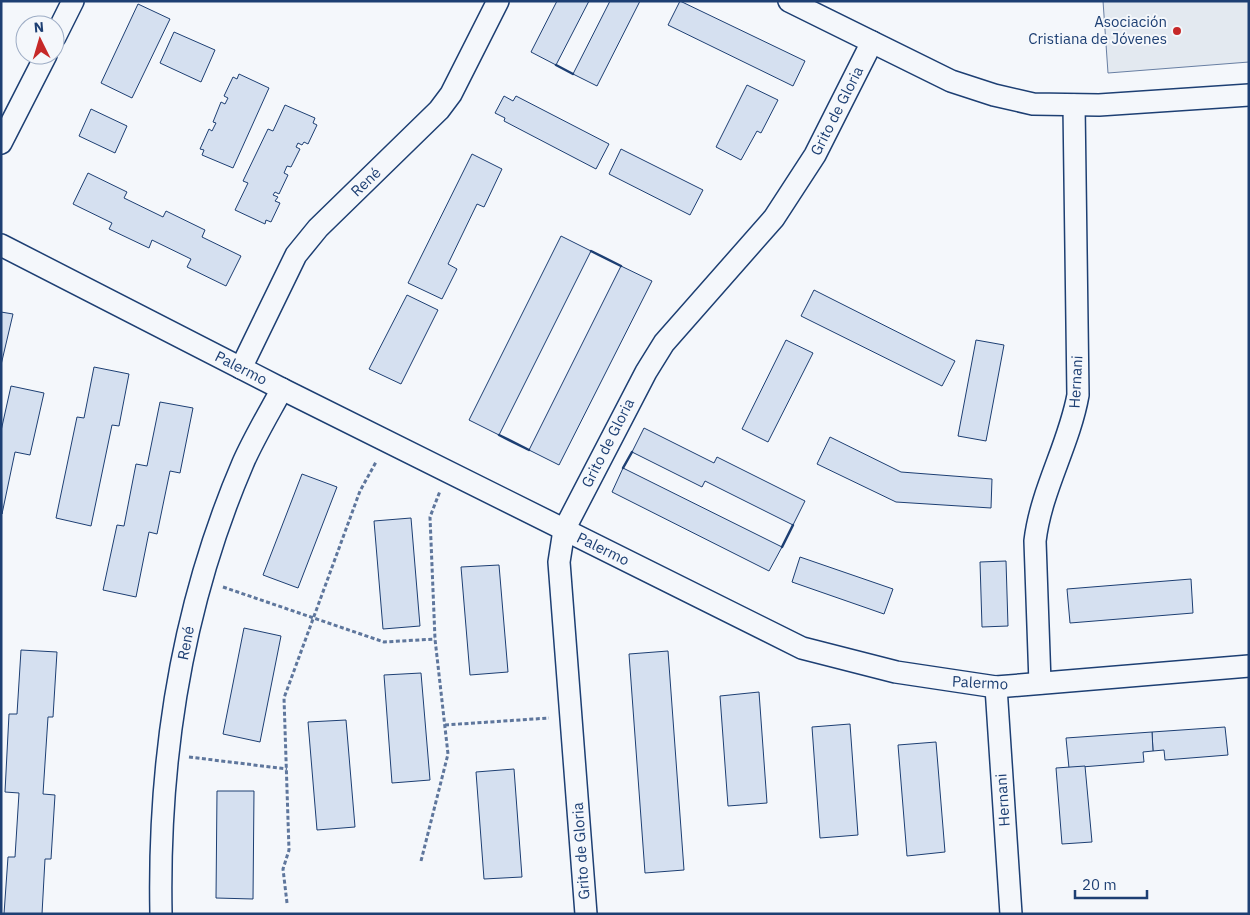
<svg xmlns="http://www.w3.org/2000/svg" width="1250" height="915" font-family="'IBM Plex Sans',sans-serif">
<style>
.green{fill:#e3e9f0;stroke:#687fa3}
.building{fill:#d5e0f0;stroke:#1d3f73}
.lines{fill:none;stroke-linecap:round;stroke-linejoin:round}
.minor-casing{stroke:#1d3f73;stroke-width:24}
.path{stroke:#5e769c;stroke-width:3;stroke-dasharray:4 2.5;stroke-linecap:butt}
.minor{stroke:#f4f7fb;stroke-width:21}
.wall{stroke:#1d3f73;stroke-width:2.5}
.poi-dot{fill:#c62828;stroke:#f4f7fb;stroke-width:2}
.labels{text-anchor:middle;stroke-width:4;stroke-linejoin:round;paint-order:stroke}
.poi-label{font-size:15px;fill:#1d3f73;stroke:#f4f7fb;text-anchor:end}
.street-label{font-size:15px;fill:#1d3f73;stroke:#f4f7fb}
</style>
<rect width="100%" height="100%" fill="#f4f7fb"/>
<polygon class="green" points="1103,1 1249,1 1249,62 1108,73"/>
<g class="building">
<polygon points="557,1 589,1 556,65 531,52"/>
<polygon points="610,1 640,1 597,86 573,74"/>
<polygon points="680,1 805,61 793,86 668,25"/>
<polygon points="138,4 170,19 132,98 101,83"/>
<polygon points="174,32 215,50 201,82 160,63"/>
<polygon points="239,74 269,88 233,168 202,155 204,150 200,149 209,129 212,131 216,123 213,122 221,102 225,104 228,98 224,96 233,77 237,79"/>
<polygon points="747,85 778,100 761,133 757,131 741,160 716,147"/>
<polygon points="504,96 513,101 516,96 609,144 596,169 504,121 505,118 495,113"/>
<polygon points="285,105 315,118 313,123 317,125 308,144 304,142 302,145 298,143 296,147 300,149 291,167 287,166 284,173 288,175 279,194 275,192 273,195 278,197 275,201 280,203 271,222 266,220 265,224 235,210 248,183 243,181 268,129 273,131"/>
<polygon points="91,109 127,126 115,153 79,136"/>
<polygon points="621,149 703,190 690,215 609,174"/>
<polygon points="472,154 502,169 484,207 477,204 448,264 457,269 442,299 408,283"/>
<polygon points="88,173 127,192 124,198 163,217 166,211 205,230 202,237 241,256 226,286 187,267 191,259 152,240 149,248 109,229 112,223 73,204"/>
<polygon points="561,236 591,251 499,435 469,420"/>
<polygon points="621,266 652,281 559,465 529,450"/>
<polygon points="814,290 955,361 942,386 801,316"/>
<polygon points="407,295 438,310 401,384 369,369"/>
<polygon points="1,312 13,314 1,365"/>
<polygon points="786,340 813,353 768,442 742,429"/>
<polygon points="976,340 1004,345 986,441 958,436"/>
<polygon points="94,367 129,374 119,426 112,425 91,526 56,518 77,417 84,418"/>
<polygon points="11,386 44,393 30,455 15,452 2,514 1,431"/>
<polygon points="160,402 193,408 180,473 170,471 157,534 149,532 136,597 103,590 117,525 124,526 136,464 147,466"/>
<polygon points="644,428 714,463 717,457 805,501 793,525 705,481 702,487 632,452"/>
<polygon points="830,437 901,472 992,479 991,508 896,502 817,464"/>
<polygon points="623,468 782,547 769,571 612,492"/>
<polygon points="302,474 337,487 298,588 263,575"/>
<polygon points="411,518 420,626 383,629 374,521"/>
<polygon points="800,557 893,589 884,614 792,582"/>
<polygon points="1006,561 1008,626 982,627 980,562"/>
<polygon points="499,565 508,672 470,675 461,567"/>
<polygon points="1191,579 1193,613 1070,623 1067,589"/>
<polygon points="244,628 281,636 260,742 223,734"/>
<polygon points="21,650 57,652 53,717 48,717 43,794 55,795 51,859 45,859 42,914 4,914 8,857 15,857 19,793 5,792 9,714 17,714"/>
<polygon points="668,651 684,870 645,873 629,654"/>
<polygon points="421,673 430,780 392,783 384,675"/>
<polygon points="759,692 767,803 728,806 720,696"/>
<polygon points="346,720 355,827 317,830 308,722"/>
<polygon points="850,724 858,835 820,838 812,727"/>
<polygon points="1225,727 1228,755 1165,760 1164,750 1153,751 1152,732"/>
<polygon points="1152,732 1153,751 1143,752 1144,762 1069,768 1066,738"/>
<polygon points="936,742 945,852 907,856 898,745"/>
<polygon points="1085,766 1092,842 1062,844 1056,768"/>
<polygon points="514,769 522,877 484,879 476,772"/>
<polygon points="217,791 254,791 253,899 216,898"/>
</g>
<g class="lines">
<defs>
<g id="minor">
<polyline points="789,1 951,81 994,95 1033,104 1099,105 1249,95"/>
<polyline points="55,37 73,1"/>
<polyline points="1,143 46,55"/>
<polyline points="1,245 282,389 802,648 896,672 996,687 1249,666"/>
<polyline points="241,368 296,255 318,228 439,110 451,94 498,1"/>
<path d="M1040,683l-5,-142c6,-51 34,-96 43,-146l-4,-290"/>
<polyline points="996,687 1011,914"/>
<path d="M161,914c-3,-154 21,-309 82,-451 11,-25 26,-50 39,-74"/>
<polyline points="586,914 559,562 564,530 646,372 664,343 774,218 815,155 872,42"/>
</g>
</defs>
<use href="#minor" class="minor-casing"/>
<g class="path">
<polyline points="223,587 384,642 435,639"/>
<polyline points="445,725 549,718"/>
<polyline points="189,757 287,769"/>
<polyline points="421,861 448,754 435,639 430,517 440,491"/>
<polyline points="287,903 283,869 289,850 284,698 360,491 376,462"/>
</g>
<use href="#minor" class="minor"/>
<g class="wall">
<polyline points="556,65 573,74"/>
<polyline points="591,251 621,266"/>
<polyline points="499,435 529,450"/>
<polyline points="623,468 632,452"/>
<polyline points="782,547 793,525"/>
</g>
</g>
<circle class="poi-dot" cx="1177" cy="31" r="5"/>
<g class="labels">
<g class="poi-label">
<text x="1167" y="27">Asociación<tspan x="1167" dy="17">Cristiana de Jóvenes</tspan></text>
</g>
<g class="street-label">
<text transform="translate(837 111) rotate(-63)" y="5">Grito de Gloria</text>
<text transform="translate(366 182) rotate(-44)" y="5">René</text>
<text transform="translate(241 368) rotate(27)" y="5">Palermo</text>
<text transform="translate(1076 382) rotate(-87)" y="5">Hernani</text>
<text transform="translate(608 443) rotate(-63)" y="5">Grito de Gloria</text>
<text transform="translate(603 549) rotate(26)" y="5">Palermo</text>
<text transform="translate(186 643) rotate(-79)" y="5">René</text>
<text transform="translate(980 683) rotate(3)" y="5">Palermo</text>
<text transform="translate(1003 800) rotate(-94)" y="5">Hernani</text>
<text transform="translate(581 851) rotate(-94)" y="5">Grito de Gloria</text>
</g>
</g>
<rect width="1250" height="915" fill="none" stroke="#1d3f73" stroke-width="5"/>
<g transform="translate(40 40) rotate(355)"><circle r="24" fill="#f4f7fb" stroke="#9eadc5"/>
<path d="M0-4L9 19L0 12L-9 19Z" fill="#c62828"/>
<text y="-8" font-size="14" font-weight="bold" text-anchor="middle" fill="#1d3f73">N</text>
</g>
<path d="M1075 890v8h72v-8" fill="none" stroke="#1d3f73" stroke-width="2.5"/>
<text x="1082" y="890" font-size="15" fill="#1d3f73" stroke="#f4f7fb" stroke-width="4" paint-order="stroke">20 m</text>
</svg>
